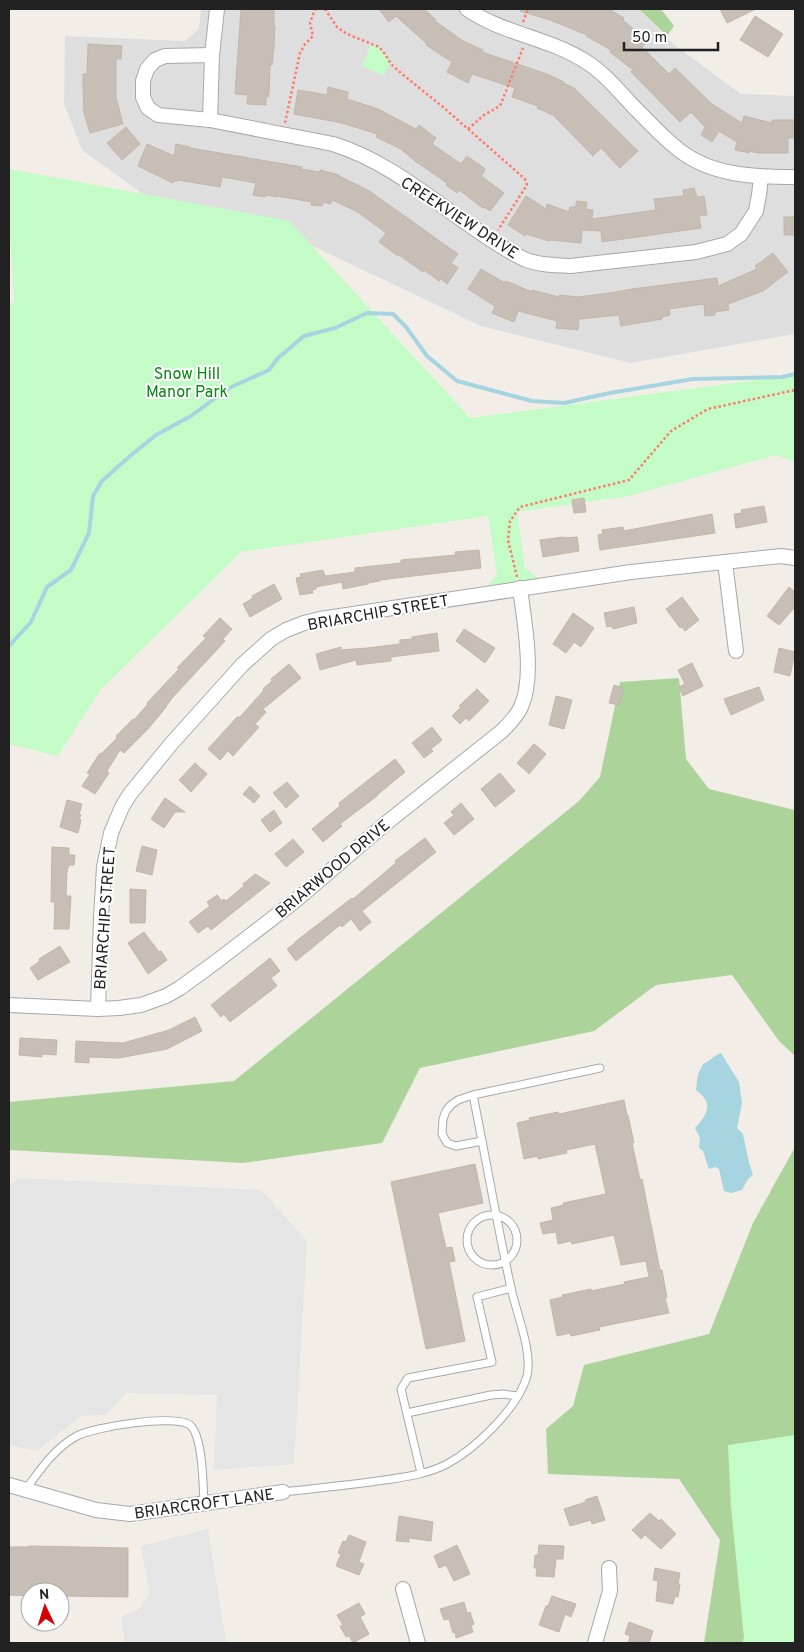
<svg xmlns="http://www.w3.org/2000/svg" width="804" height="1652" font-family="Overpass,sans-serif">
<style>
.residential{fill:#dfdede}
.forest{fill:#abd39a}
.park{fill:#c4fcc8}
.parking{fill:#e5e5e5}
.water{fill:#a6d4e1}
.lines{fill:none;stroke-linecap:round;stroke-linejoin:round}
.stream{stroke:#a6d4e1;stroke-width:4}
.building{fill:#c7beb6;stroke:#c5b5a9}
.service-casing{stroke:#a8a8a8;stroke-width:9}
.minor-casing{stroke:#a8a8a8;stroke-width:16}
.path{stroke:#ff7a6b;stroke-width:2.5;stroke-dasharray:2.5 2.5;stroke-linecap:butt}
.service{stroke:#fff;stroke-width:7}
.minor{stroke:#fff;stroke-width:14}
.labels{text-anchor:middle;stroke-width:4;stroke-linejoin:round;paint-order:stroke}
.street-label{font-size:16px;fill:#212121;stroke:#fff}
.park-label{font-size:16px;fill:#068811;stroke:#fff}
</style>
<rect width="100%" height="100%" fill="#f2eee7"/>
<polygon class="residential" points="201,9 639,9 673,44 741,94 795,96 795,334 631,363 481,326 283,232 167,208 140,192 82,150 64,104 65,36 185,41 199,29"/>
<g class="forest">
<polygon points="639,9 661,9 674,26 667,36"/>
<polygon points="679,678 686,759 709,789 795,810 795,1056 779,1041 732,975 656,985 594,1031 420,1068 382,1143 243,1163 9,1150 9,1102 234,1081 579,801 600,777 620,682"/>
<polygon points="795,1147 795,1643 704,1643 720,1540 679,1479 548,1474 546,1429 573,1406 584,1365 709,1334 753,1223"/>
</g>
<g class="park">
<polygon points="372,43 379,47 390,62 384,76 362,66"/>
<polygon points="9,169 289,221 470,418 795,375 795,462 776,455 629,496 517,512 525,568 539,579 487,587 497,574 488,516 241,552 100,690 58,756 9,744 9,306 14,301 9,213"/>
<polygon points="795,1435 795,1643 742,1643 744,1638 731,1507 728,1445"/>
</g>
<g class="parking">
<polygon points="19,1178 261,1190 307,1241 294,1464 214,1470 217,1395 126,1393 106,1415 81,1416 37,1451 9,1445 9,1186"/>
<polygon points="208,1529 226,1643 125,1643 121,1617 138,1610 150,1594 141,1546"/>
</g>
<path class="water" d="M721,1053l18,29 3,21 -5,25 6,6 6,29 4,12 -5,4 -6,11 -11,3 -7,-2 -5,-22 -4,-2 -6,2 -6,-18 -4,-3 1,-10 -5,-10c13,-14 19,-25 1,-38l2,-16 5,-10c7,-3 11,-9 18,-11z"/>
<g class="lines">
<polyline class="stream" points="9,646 31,622 47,587 71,570 89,533 93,496 102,481 130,456 156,435 191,416 229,388 269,370 278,358 304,336 335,328 367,313 393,314 406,327 427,356 457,381 532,401 564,403 610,393 693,379 782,377 795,374"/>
</g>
<g class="building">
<polygon points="241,9 274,9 274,26 275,26 274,47 272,65 270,65 269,93 268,97 266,97 266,105 247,104 248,95 235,94"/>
<polygon points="379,9 424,9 436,20 435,21 463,41 483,50 482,52 547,74 564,82 563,83 574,88 638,151 620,168 601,148 593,156 553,115 537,108 538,106 512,97 515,88 472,74 468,83 447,72 452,62 426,45 427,44 396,16 389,22"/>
<polygon points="520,9 609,9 624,18 623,20 647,41 642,47 669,74 675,68 712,104 742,123 744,116 772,123 772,120 795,120 795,138 788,138 788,153 758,153 749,151 749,153 735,150 737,142 719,131 712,142 701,135 705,127 691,112 680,122 631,72 633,70 610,52 611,50 586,36 587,35 550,20 520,11"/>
<polygon points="720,9 756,9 727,23"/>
<polygon points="755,16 783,34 768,57 740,40"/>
<polygon points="88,44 122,46 121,59 116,59 116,97 123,124 90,133 84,113 83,88 83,74 87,74"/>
<polygon points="328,87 348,92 347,99 378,109 416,129 419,125 436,138 432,144 461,164 467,156 484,168 485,170 481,176 504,193 490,211 484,207 483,208 459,190 457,193 446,185 447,183 415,161 401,149 376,137 377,134 342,123 294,114 298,90 327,95"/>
<polygon points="126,127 140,144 122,160 107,143"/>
<polygon points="147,144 174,156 176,144 190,147 190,148 302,167 301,169 320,172 320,170 339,175 339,176 368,190 458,254 451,263 458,268 447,284 441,279 439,281 424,270 423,272 399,255 398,256 379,242 386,233 366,218 356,211 332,200 331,204 323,202 322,206 311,205 312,202 277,196 277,197 266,195 265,197 253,195 256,183 222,177 220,187 178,180 178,181 174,181 173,183 138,166"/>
<polygon points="694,188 697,197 704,196 707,215 699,216 701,228 602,242 601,231 582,230 581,243 550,240 549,241 526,234 525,236 508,225 526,196 546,209 547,204 569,212 570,207 576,207 576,201 587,202 586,209 593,210 592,219 656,210 654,199 684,196 683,190"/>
<rect x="784" y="217" width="11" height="18"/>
<polygon points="773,253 788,272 763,291 728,304 729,310 715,312 715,315 705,316 704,304 669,309 670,315 662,317 662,319 621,326 619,315 579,319 578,330 556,328 557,321 518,311 514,322 492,313 495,306 468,289 481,269 505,283 506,281 532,292 532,290 559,297 560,295 578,297 616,292 632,289 717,278 718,286 757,269 755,266"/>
<polygon points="584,498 586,512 574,513 572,500"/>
<polygon points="764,506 767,522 736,528 734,514 742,513 741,510"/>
<polygon points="712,514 715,533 600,550 598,535 603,534 602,530 623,527 624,531"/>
<polygon points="564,537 564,538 577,537 579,551 543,557 540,540"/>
<polygon points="479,550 481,568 380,580 380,581 368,583 368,584 343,589 342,582 316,587 316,589 312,590 313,593 300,595 296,578 301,577 300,574 323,570 325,576 355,572 355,568 401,563 401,560 456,555 455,552"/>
<polygon points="274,584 282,599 250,617 243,604 253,598 252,596"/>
<polygon points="789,587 795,592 795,607 779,625 767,616"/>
<polygon points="682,597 699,620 685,631 682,627 680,628 666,609"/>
<polygon points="634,607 637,623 613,629 612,626 607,627 604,613"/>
<polygon points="573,613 594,628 581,647 574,642 566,653 553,644"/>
<polygon points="220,618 232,629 223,639 225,641 174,696 166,706 167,706 148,729 124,753 120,750 107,771 109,773 95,794 82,786 90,774 87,773 100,753 101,754 117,738 116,736 133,719 134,720 148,704 147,703 179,669 177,668 206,638 203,636"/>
<polygon points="464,629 495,648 485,663 456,641"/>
<polygon points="437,633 439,651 391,657 391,661 357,665 356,660 320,670 316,654 341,647 341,650 367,648 400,644 400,640 412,639 412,637"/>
<polygon points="779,648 795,652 790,676 774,672"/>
<polygon points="692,663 703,686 683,696 679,687 685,684 678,670"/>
<polygon points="289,664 301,678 263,709 266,712 255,724 259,727 233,756 228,751 220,760 208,749 238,716 239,718 264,690 263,689 272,681 271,679"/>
<polygon points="614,685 623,688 619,705 609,703"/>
<polygon points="759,687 764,700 731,715 724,699"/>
<polygon points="477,689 489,701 469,721 466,718 460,724 452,716 461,707 459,706"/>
<polygon points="556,696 572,700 564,729 549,725"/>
<polygon points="432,727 442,740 431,749 433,751 424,758 412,743"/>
<polygon points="534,744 546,754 529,774 517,763"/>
<polygon points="395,759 405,772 377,795 377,796 340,824 342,826 323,842 312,829 340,806 339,803"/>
<polygon points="195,763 207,774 191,792 179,780"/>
<polygon points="500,773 515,791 495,807 481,789"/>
<polygon points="287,782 299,796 286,808 273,793"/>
<polygon points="250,786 260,796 254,803 243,794"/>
<polygon points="165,798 185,812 175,812 164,828 151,819"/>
<polygon points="67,800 82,804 79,815 81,815 79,819 81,820 78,833 60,827"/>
<polygon points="461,803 474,819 454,835 444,823 454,815 451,812"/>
<polygon points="274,810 282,823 270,832 261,820"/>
<polygon points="425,838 436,852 362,911 371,922 360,931 351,919 342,927 340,925 296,961 287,949 295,943 295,942 352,898 353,899 396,863 395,861"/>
<polygon points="293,839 304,852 286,867 275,854"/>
<polygon points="142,846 157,850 152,875 136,871"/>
<polygon points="52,847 69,848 69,855 75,855 74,865 69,865 67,871 66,896 71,896 69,929 54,929 55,902 51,902"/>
<polygon points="255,874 270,883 211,930 208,926 198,933 189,922 210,906 207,902 217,895 222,901 224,899 226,901 244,886 243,884"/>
<polygon points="130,889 146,890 145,923 130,923"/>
<polygon points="144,932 159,952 161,951 167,960 148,974 128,943"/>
<polygon points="60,946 70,962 38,980 30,968 40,961 39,959"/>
<polygon points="270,958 280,971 271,978 277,986 230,1022 224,1014 221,1017 211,1005"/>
<polygon points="195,1017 202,1031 167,1049 119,1058 89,1057 89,1063 75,1062 76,1041 123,1043 169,1030"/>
<polygon points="20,1038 57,1040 56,1055 42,1054 42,1057 19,1055"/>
<polygon points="624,1100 627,1115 628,1115 634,1143 632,1143 640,1180 642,1179 660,1270 662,1270 667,1298 665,1298 669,1313 599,1327 600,1330 571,1336 570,1333 557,1336 550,1300 563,1297 562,1295 591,1289 591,1291 625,1284 624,1282 649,1277 646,1261 621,1265 614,1235 572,1244 571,1241 558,1244 556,1232 543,1234 540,1223 553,1220 551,1208 564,1205 563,1203 606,1194 595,1144 566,1150 567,1153 538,1159 538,1156 524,1159 517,1123 530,1120 529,1118 558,1112 559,1114"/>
<polygon points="475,1164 483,1203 438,1213 446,1248 452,1247 455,1261 449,1262 465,1341 426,1349 391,1182"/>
<polygon points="597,1496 605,1520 592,1524 591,1520 570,1526 564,1509 586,1502 585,1500"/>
<polygon points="650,1513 659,1521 661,1519 676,1534 661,1549 645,1535 641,1539 632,1530"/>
<polygon points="399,1516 433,1522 431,1541 409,1538 409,1542 396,1541"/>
<polygon points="349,1535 366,1542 359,1562 364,1564 359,1575 336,1566 341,1554 338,1553 343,1541 346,1542"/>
<polygon points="457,1545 470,1574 454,1581 446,1565 439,1568 434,1556"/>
<polygon points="539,1545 564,1546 563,1559 556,1559 554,1577 536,1576 537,1568 534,1568 535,1555 538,1555"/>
<polygon points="29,1546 128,1548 128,1597 60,1596 60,1592 30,1592 30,1596 9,1595 9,1547 29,1547"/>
<polygon points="655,1568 680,1573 678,1584 680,1584 678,1597 675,1596 673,1604 656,1601 658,1581 653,1580"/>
<polygon points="552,1596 576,1604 571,1617 565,1614 559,1632 539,1625 546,1606 548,1606"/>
<polygon points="464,1602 467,1613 470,1612 474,1624 471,1625 473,1632 456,1638 455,1632 453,1633 449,1619 444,1620 440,1609"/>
<polygon points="359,1603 365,1614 360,1617 369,1634 353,1643 349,1636 346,1637 340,1626 343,1625 337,1615"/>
<polygon points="629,1622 653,1631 649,1643 628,1643 630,1636 625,1634"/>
</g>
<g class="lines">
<defs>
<g id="service">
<polyline points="482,1141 456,1146 447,1143 442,1134 443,1119 446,1111 451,1105 458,1100 473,1095 600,1068"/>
<circle cx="492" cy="1240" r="25"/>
<polyline points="407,1413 491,1395 503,1394 517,1396"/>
<polyline points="421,1473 401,1389 408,1378 492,1362 477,1297 511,1288"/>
<path d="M26,1489c14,-19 28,-40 49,-52 16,-10 103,-24 116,-11 12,13 12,59 13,78"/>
<path d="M283,1492c34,-4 68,-7 102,-12 20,-3 43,-6 62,-16 28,-15 71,-56 80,-88 6,-24 -11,-64 -16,-88 -14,-64 -25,-129 -38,-193"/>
</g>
<g id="minor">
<path d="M467,9c36,25 82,29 118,52 18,11 33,29 47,44 15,15 30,32 47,45 33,26 76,27 116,27"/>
<path d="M212,55l-47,1 -10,4 -8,9 -4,12v16l5,11 10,7 52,5 123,24c49,15 91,49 132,78 19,13 38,27 59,37 14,6 30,6 46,7l126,-14 31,-8 14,-10 15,-23 3,-16 2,-18"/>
<polyline points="210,120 212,55 217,9"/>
<polyline points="725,562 736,651"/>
<path d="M9,1005l89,4 21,-1 22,-3 25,-9 14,-8 37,-27 78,-60 90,-77 117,-93c7,-7 15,-15 19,-24 14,-30 3,-86 -1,-119"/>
<polyline points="98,1009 101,918 104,867 111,833 122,807 130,794 171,744 242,665 271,639 286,630 304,623 320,619 631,572 781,556 795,558"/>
<polyline points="9,1485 96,1510 130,1514 283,1492"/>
<polyline points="403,1589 418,1643"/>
<polyline points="595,1643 610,1591 609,1568"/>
</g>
</defs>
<use href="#service" class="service-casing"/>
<use href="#minor" class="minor-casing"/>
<g class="path">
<polyline points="325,9 337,27 347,34 379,47 385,54 391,64 402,74 443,107 525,179 527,185 498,230"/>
<polyline points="523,22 528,9"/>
<polyline points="285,123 300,53 305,44 313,36 310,23 315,9"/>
<polyline points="468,129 484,115 500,106 523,48"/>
<polyline points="517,577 508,540 510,521 520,507 629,480 671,431 708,409 795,390"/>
</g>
<use href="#service" class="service"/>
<use href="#minor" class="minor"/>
</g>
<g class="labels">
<g class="street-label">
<text transform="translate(460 217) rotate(33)" y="6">CREEKVIEW DRIVE</text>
<text transform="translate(378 612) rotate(-10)" y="6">BRIARCHIP STREET</text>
<text transform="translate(332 868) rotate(-40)" y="6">BRIARWOOD DRIVE</text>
<text transform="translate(104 918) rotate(-86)" y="6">BRIARCHIP STREET</text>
<text transform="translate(204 1503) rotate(-8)" y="6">BRIARCROFT LANE</text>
</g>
<g class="park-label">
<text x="187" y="379">Snow Hill<tspan x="187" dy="18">Manor Park</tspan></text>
</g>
</g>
<rect width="804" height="1652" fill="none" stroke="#212121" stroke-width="20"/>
<g transform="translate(45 1607) rotate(356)"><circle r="24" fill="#ffffff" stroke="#a6a6a6"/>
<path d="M0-4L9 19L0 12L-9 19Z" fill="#d20000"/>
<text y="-8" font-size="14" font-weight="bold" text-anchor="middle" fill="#212121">N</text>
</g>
<path d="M624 42v8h94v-8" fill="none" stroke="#212121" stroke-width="2.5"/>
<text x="632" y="42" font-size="15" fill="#212121" stroke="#ffffff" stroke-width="4" paint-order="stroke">50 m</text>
</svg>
